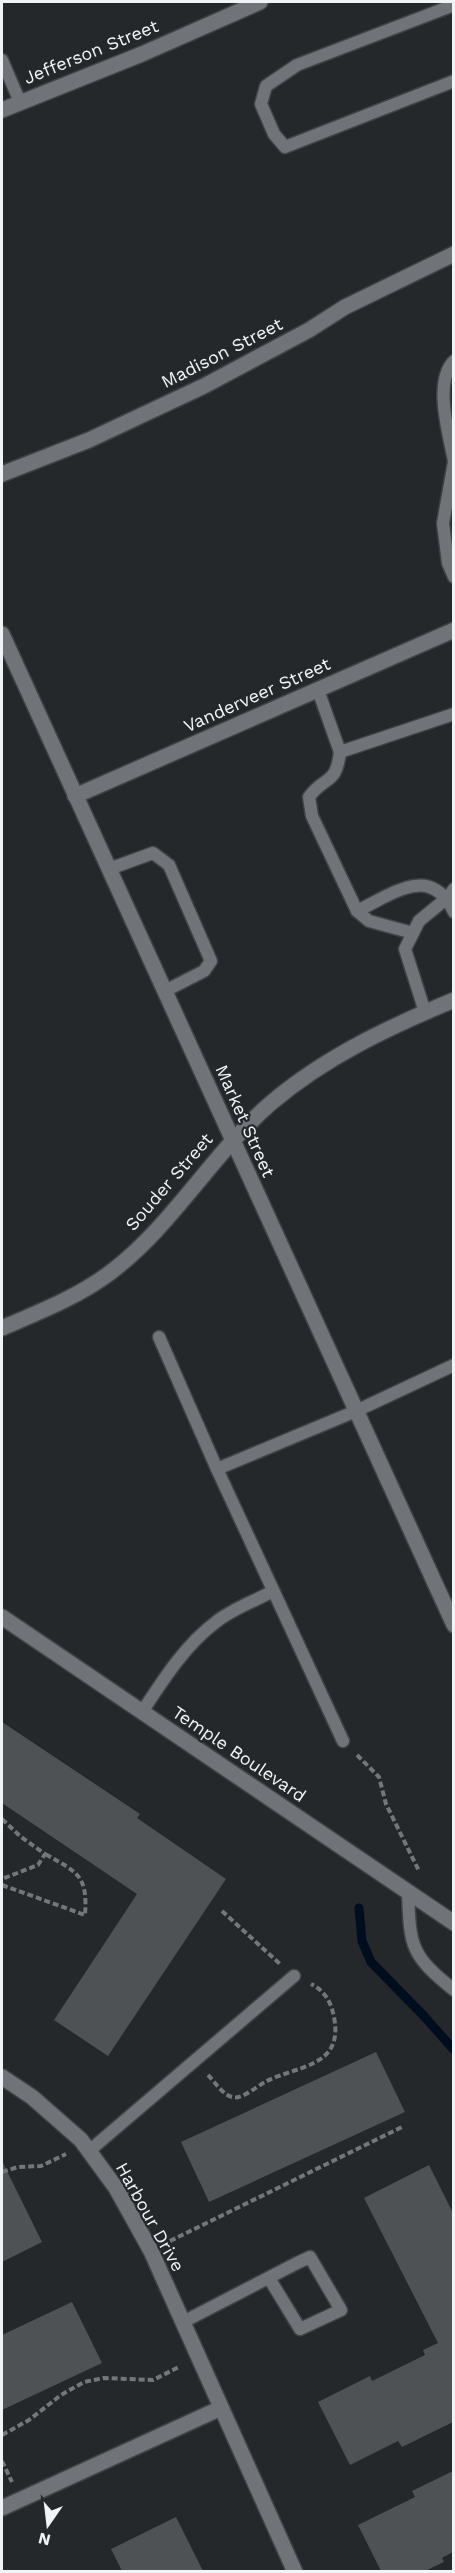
<svg xmlns="http://www.w3.org/2000/svg" width="455" height="2573" font-family="'Work Sans',sans-serif">
<style>
.lines{fill:none;stroke-linecap:round;stroke-linejoin:round}
.stream{stroke:#000d1e;stroke-width:9}
.building{fill:#4e5255}
.service-casing{stroke:#404346;stroke-width:15}
.minor-casing{stroke:#404346;stroke-width:18}
.tertiary-casing{stroke:#404346;stroke-width:18}
.path{stroke:#74777a;stroke-width:4;stroke-dasharray:6 3;stroke-linecap:butt}
.service{stroke:#707478;stroke-width:12}
.minor{stroke:#707478;stroke-width:15}
.tertiary{stroke:#707478;stroke-width:15}
.labels{text-anchor:middle;stroke-width:4.5;stroke-linejoin:round;paint-order:stroke}
.street-label{font-size:18px;fill:#f1f4f6;stroke:#24282b}
</style>
<rect width="100%" height="100%" fill="#24282b"/>
<g class="lines">
<polyline class="stream" points="359,1908 362,1941 371,1962 423,2015 454,2050"/>
</g>
<g class="building">
<polygon points="2,1722 140,1814 137,1818 226,1879 108,2056 54,2020 137,1894 2,1803"/>
<polygon points="376,2052 405,2112 209,2202 181,2142"/>
<polygon points="2,2161 42,2242 2,2262"/>
<polygon points="429,2165 453,2213 453,2422 402,2447 398,2441 350,2465 318,2402 370,2376 372,2381 425,2355 423,2350 438,2343 364,2198"/>
<polygon points="72,2302 102,2363 2,2410 2,2335"/>
<polygon points="453,2471 453,2552 442,2558 444,2562 425,2571 381,2571 358,2525 415,2497 412,2491"/>
<polygon points="176,2517 203,2571 122,2571 111,2549"/>
</g>
<g class="lines">
<defs>
<g id="service">
<polyline points="454,5 297,65 266,86 261,104 274,134 285,147 454,81"/>
<polyline points="2,60 20,102"/>
<path d="M454,361c-21,21 -5,73 0,100"/>
<polyline points="454,462 443,523 448,563 454,577"/>
<polyline points="318,690 340,752 454,714"/>
<path d="M340,752c-4,34 -15,23 -31,45l3,19 45,95 12,10 44,12"/>
<polyline points="109,869 153,853 169,865 211,961 204,971 165,991"/>
<path d="M357,911c36,-17 73,-48 97,1"/>
<polyline points="425,1012 405,949 419,921 447,898 454,889"/>
<polyline points="159,1337 217,1469"/>
<path d="M142,1712c21,-32 43,-67 74,-90 16,-13 39,-21 57,-31"/>
<polyline points="343,1741 217,1469 356,1411 454,1365"/>
<path d="M408,1892c2,54 2,63 46,98"/>
<polyline points="89,2151 294,1976"/>
<polyline points="183,2322 297,2263 310,2257 341,2310 300,2329 269,2278"/>
</g>
<g id="minor">
<polyline points="2,110 142,54 260,2"/>
<polyline points="2,474 89,440 204,386 309,330 345,307 454,254"/>
<polyline points="75,796 454,630"/>
<polyline points="2,2077 32,2097 81,2140 116,2188 151,2251 295,2572"/>
<polyline points="2,2508 221,2408"/>
</g>
<g id="tertiary">
<polyline points="2,634 454,1625"/>
<path d="M2,1328c37,-16 76,-31 109,-56 62,-47 101,-118 160,-169 54,-46 118,-76 183,-103"/>
<polyline points="2,1617 454,1923"/>
</g>
</defs>
<use href="#service" class="service-casing"/>
<use href="#minor" class="minor-casing"/>
<use href="#tertiary" class="tertiary-casing"/>
<g class="path">
<polyline points="357,1755 379,1777 386,1804 419,1871"/>
<polyline points="2,1819 21,1837 45,1854 38,1865 2,1879"/>
<path d="M2,1885l83,30c3,-40 -8,-43 -40,-61"/>
<polyline points="222,1911 280,1964"/>
<path d="M208,2075c6,6 15,20 24,22 10,3 25,-11 33,-15 32,-17 79,-14 69,-65 -3,-15 -9,-26 -23,-33"/>
<polyline points="2,2172 18,2167 41,2166 66,2154"/>
<polyline points="170,2241 404,2126"/>
<polyline points="2,2435 29,2420 61,2395 84,2382 104,2378 153,2380 179,2367"/>
<polyline points="2,2461 12,2482"/>
</g>
<use href="#service" class="service"/>
<use href="#minor" class="minor"/>
<use href="#tertiary" class="tertiary"/>
</g>
<g class="labels">
<g class="street-label">
<text transform="translate(91 52) rotate(-22)" y="6">Jefferson Street</text>
<text transform="translate(222 353) rotate(-27)" y="6">Madison Street</text>
<text transform="translate(257 695) rotate(-24)" y="6">Vanderveer Street</text>
<text transform="translate(245 1121) rotate(66)" y="6">Market Street</text>
<text transform="translate(169 1182) rotate(-49)" y="6">Souder Street</text>
<text transform="translate(239 1754) rotate(34)" y="6">Temple Boulevard</text>
<text transform="translate(150 2217) rotate(61)" y="6">Harbour Drive</text>
</g>
</g>
<rect width="455" height="2573" fill="none" stroke="#f1f4f6" stroke-width="6"/>
<g transform="translate(48 2525) rotate(194)" stroke="#24282b" stroke-width="4.5" paint-order="stroke">
<path d="M0-4.5L10 22L0 15L-10 22Z" fill="#f1f4f6"/>
<text y="-9" font-size="16" font-weight="bold" text-anchor="middle" fill="#f1f4f6">N</text>
</g>
</svg>
